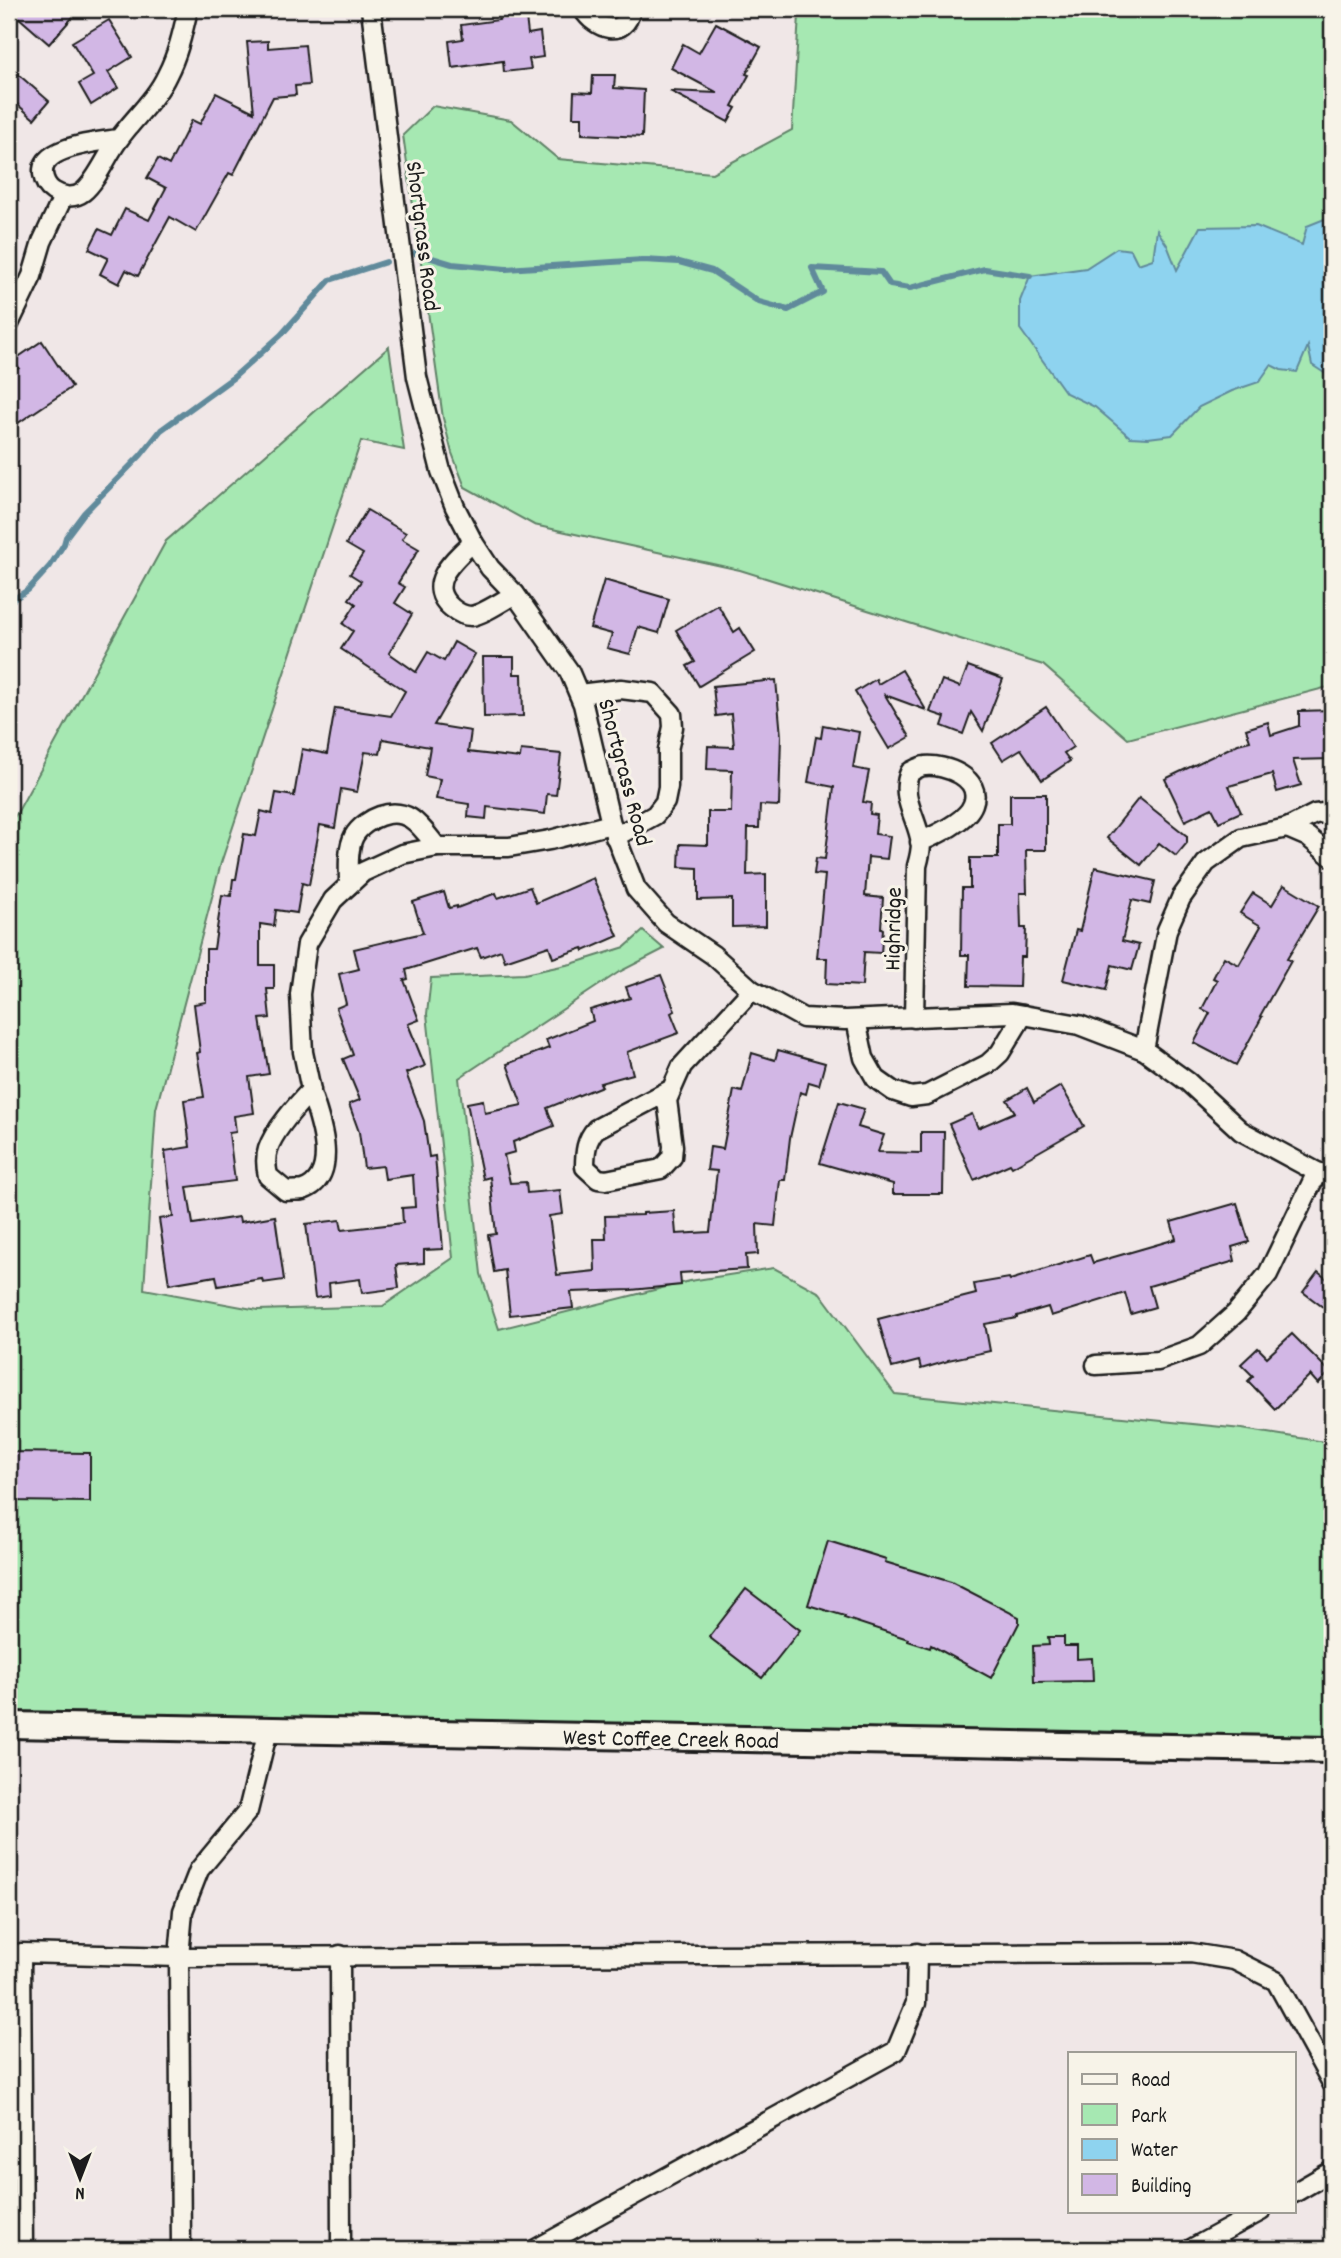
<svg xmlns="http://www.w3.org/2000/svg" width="1341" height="2258" font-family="Dekko,sans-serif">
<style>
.green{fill:#a6e8b2;stroke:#618267;stroke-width:2}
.water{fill:#8ed3ef;stroke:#608a9b;stroke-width:2}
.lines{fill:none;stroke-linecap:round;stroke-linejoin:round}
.stream{stroke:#608a9b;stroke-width:6}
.building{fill:#d2b7e5;stroke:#1c1c1c;stroke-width:2}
.street-casing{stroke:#1c1c1c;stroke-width:23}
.secondary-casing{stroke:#1c1c1c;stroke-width:30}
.street{stroke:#f7f3e8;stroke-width:18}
.secondary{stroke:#f7f3e8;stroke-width:24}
.labels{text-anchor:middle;stroke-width:6;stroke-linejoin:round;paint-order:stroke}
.street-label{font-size:24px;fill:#1c1c1c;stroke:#f7f3e8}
</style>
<rect width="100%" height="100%" fill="#f0e7e7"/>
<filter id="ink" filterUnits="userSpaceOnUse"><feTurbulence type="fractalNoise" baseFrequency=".0143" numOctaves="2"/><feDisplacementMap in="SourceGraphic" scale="14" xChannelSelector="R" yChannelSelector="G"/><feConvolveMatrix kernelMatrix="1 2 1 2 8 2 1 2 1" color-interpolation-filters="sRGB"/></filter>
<g filter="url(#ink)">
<g class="green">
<polygon points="796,9 1136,9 1332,16 1332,686 1128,739 1043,665 740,570 534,525 465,487 452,453 443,418 403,135 433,106 511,120 558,159 712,173 792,130 799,15"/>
<polygon points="389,347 404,450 361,441 221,863 156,1109 144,1289 258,1310 383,1306 453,1258 427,1014 431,978 524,974 571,964 625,947 643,931 664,949 619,972 459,1078 481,1274 499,1329 690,1281 774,1268 820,1293 895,1394 1242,1429 1332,1443 1332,1740 9,1711 9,824 17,813 166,541"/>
</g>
<polygon class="water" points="1332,216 1332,378 1312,365 1308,346 1297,372 1281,370 1271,365 1259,382 1232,391 1199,407 1172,435 1148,438 1130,437 1095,407 1066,393 1020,329 1020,301 1030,276 1086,268 1117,248 1131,250 1138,264 1153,259 1157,230 1167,245 1177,270 1200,227 1256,226 1302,245 1307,226"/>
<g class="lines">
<g class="stream">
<polyline points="415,253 452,264 506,269 643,260 679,262 712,271 759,302 788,310 823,292 812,268 881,272 890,285 910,288 985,269 1030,276"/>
<polyline points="9,602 28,590 50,566 64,544 66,537 84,513 141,455 161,430 234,377 281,335 330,280 386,262"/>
</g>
</g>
<g class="building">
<polygon points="9,9 80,9 49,44"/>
<polygon points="497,9 525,9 528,34 540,32 543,57 529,59 531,69 504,72 503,61 452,68 449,41 463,39 461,25 499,20"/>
<polygon points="109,20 132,57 108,72 118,88 91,105 79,84 93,76 72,42"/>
<polygon points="716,23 761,47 746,74 749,75 732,106 736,108 728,122 670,91 718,93 671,68 683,44 699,53"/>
<polygon points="268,41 268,48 305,45 309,85 295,86 296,95 273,97 233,175 229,173 196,232 170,217 138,276 126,270 119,284 100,274 108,258 89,249 99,229 112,235 125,209 149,220 166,188 147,178 158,159 169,165 192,120 200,124 216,93 254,112 247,42"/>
<polygon points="9,63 19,75 49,101 34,119 9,97"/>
<polygon points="593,75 615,75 614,88 644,90 642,137 582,134 582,117 573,117 574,92 592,93"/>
<polygon points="42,341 72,387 18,423 9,408 9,374 19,368 14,360"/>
<polygon points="367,510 406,533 402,539 419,549 398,583 405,587 395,603 412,614 389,653 416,672 428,652 444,661 454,642 475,654 434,725 471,731 468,752 520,758 521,750 561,754 556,795 547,794 545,814 487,807 486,819 468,817 469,804 436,799 440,779 425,776 430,747 383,739 380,754 365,752 357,792 341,789 335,828 320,825 309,885 302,883 297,913 276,910 274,926 260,924 260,965 274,965 274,989 267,989 270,1018 260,1019 269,1074 249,1077 254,1113 234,1116 236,1132 229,1133 235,1181 187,1187 193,1224 239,1217 240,1222 275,1216 284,1280 263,1283 262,1279 218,1286 216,1276 169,1284 159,1219 173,1217 165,1151 190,1147 184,1100 204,1097 197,1053 200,1052 194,1004 206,1002 206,949 214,949 222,895 231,896 233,879 236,879 244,834 256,836 261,811 272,814 276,793 294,796 302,749 327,754 335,708 391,716 405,691 341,649 353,631 343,624 356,604 349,599 361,581 350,574 363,554 346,544"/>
<polygon points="604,580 669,599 659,633 638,627 630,654 607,648 612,634 590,628"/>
<polygon points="718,605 734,632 740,628 755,652 699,686 687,666 695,662 676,630"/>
<polygon points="483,657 514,657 514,674 522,674 523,716 484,717"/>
<polygon points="968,666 1003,679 983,731 971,712 963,734 942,726 945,717 930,712 942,680 960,687"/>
<polygon points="902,670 926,710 885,695 910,737 889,749 855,692 876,679 878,684"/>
<polygon points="776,680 781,736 779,806 760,805 759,828 748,828 747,875 766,874 766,926 732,927 732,899 698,900 698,868 679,867 680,844 708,845 708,812 731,812 732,770 707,769 708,746 734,747 731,714 716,716 713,686"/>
<polygon points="1046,707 1073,747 1064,753 1070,761 1042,780 1021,749 1003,760 992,743"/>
<polygon points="1332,710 1332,759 1293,760 1301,785 1277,792 1272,774 1229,786 1241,812 1219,822 1212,808 1185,821 1165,779 1238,744 1250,741 1246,729 1268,722 1271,735 1299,726 1299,711"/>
<polygon points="823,725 859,732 853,768 869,771 863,802 871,803 870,814 877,815 875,834 890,836 887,859 868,857 865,896 883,898 881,928 883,929 881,953 864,952 862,986 826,984 827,958 817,958 825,875 814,874 816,858 825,859 834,787 808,782 816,737 821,738"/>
<polygon points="1010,794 1046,794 1046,850 1026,850 1027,893 1020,893 1021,928 1026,928 1025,957 1020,957 1019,987 968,986 969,955 961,955 962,888 970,888 970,858 998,858 998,824 1010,824"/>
<polygon points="1139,798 1187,836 1187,843 1176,856 1159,843 1141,865 1107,838"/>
<polygon points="1095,867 1155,881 1150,904 1132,900 1122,941 1139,945 1132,970 1112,965 1106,990 1063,980 1076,930 1080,931"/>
<polygon points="593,878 618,936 584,951 583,948 553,958 549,946 505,961 501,950 481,957 477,948 406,970 408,979 404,980 419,1020 408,1024 425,1066 406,1073 424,1121 429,1157 435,1156 443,1249 424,1250 424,1263 396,1265 399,1288 362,1293 360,1279 329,1283 330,1296 315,1298 306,1224 340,1220 342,1230 403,1223 402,1208 415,1207 413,1175 385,1179 383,1166 364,1168 359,1132 349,1104 360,1100 343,1059 353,1055 336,1008 346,1004 339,974 359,969 354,949 423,933 413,902 444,892 449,908 457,906 457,908 496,893 498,898 530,887 536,903"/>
<polygon points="1284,885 1319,906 1287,959 1291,961 1260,1016 1262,1017 1236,1065 1194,1043 1210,1013 1202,1009 1217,980 1213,978 1224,957 1239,965 1261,926 1240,913 1253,893 1272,905"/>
<polygon points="661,975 675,1011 671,1013 679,1033 627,1052 633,1074 600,1083 602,1086 547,1108 554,1126 513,1142 515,1152 504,1155 510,1183 526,1182 527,1193 560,1190 563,1214 549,1216 557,1275 595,1271 594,1239 606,1239 605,1216 643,1215 643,1213 674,1211 676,1234 710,1232 717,1171 707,1170 710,1147 723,1149 734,1090 742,1092 752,1053 775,1060 778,1050 825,1063 819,1085 809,1082 806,1094 800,1092 790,1138 785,1180 780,1180 775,1226 757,1224 758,1254 746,1255 747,1269 680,1273 681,1285 631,1290 571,1292 573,1308 510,1315 505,1270 494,1272 488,1235 496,1234 490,1177 483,1179 467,1103 483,1100 485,1113 522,1105 507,1064 549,1048 546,1040 593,1021 590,1010 630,998 626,987"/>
<polygon points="1061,1086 1084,1126 1012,1167 1010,1164 974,1180 949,1124 972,1114 978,1128 1015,1112 1007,1100 1027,1088 1034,1102"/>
<polygon points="839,1102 864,1109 858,1127 884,1135 878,1152 921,1153 921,1132 944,1132 943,1194 893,1194 893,1184 820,1163"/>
<polygon points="1237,1203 1249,1242 1232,1247 1235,1261 1149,1286 1155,1307 1131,1314 1125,1293 1051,1316 1048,1307 1017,1316 1017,1318 985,1324 990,1351 948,1360 948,1361 921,1369 919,1361 892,1368 878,1319 976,1294 974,1284 1009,1278 1010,1280 1090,1255 1093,1263 1176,1239 1171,1222"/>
<polygon points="1318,1272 1332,1283 1332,1314 1303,1292"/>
<polygon points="1292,1334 1330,1372 1318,1384 1310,1375 1275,1409 1248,1381 1253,1376 1241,1364 1258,1348 1267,1357"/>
<polygon points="9,1452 90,1453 90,1502 9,1501"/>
<polygon points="828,1541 886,1559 885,1562 951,1582 1019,1617 1019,1623 991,1678 931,1645 930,1648 908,1641 908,1639 844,1618 845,1616 808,1605"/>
<polygon points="746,1589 800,1630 762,1678 709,1637"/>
<polygon points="1048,1637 1064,1637 1064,1646 1077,1646 1077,1659 1092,1658 1093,1681 1034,1682 1033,1646 1049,1645"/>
</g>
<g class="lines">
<defs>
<g id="street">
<polyline points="371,9 417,377 441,471 455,507 473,542 490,568 515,594 569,671 583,704 611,824 636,889 666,923 713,955 752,990 803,1018 845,1020 1012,1013 1079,1025 1144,1050 1188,1082 1241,1131 1317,1172 1332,1176"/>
<path d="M583,9c12,20 42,31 48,0"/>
<path d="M118,139c-19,3 -78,7 -75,35 1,7 4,13 10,17 9,6 21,8 30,1 14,-11 25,-39 36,-53 15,-21 37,-40 48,-64 11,-21 16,-44 21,-66"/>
<polyline points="9,324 32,276 42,242 63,197"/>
<path d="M473,542c-17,16 -50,42 -21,66 5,4 12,8 19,8 11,-1 33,-16 44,-22"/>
<polyline points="579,694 621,689 653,693 672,714 673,727 668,750 668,787 665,802 655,815 615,837"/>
<polyline points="1287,828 1308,837 1332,857"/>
<path d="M349,885c0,-15 -2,-36 5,-49 5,-9 17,-17 26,-20 29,-10 41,11 57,31"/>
<path d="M914,1018l3,-152c2,-7 4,-16 4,-23 -3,-24 -22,-46 -11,-71 4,-2 11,-6 15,-6 20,-2 58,12 48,38 -6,17 -37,31 -53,38"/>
<polyline points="856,1020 864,1058 876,1079 893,1091 911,1097 927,1095 988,1064 1000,1053 1023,1015"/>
<polyline points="1144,1050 1167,930 1181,898 1206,863 1241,838 1287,828 1315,814 1332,812"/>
<path d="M672,1089l-76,40c-10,11 -11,23 -11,38l13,12 8,1 55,-11 11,-12 1,-11 -6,-46 15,-34 70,-76"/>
<path d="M311,1090c-14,15 -37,40 -43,59 -3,9 -2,18 0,27l18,15c5,-1 13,0 17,-1 38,-13 17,-71 8,-97v-3l-8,-38 -3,-58 7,-50 26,-44 30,-28 39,-18 35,-7h72l41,-7 61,-16"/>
<polyline points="1096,1365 1158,1361 1199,1346 1236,1313 1268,1274 1317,1172"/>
<polyline points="340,1955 341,2249"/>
<polyline points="1294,2193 1332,2171"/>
<polyline points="23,2249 21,1953 179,1957 1191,1953 1234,1960 1276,1981 1332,2083"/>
<polyline points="181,2249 179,1957 183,1911 199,1870 248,1811 268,1730"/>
<polyline points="536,2249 896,2051 916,2003 917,1953"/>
<polyline points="1191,2249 1261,2211"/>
</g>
<polyline id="secondary" points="9,1725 1332,1750"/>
</defs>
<use href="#street" class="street-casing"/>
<use href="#secondary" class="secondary-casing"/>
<use href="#street" class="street"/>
<use href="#secondary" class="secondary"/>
</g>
</g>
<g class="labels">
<g class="street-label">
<text transform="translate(424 236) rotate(83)" y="8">Shortgrass Road</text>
<text transform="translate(626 772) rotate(75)" y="8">Shortgrass Road</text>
<text transform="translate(892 929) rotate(-89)" y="8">Highridge</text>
<text transform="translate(671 1738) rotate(1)" y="8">West Coffee Creek Road</text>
</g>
</g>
<rect width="1341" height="2258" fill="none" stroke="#f7f3e8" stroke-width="35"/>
<rect x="18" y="18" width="1306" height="2223" fill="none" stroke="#1c1c1c" stroke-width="2.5" filter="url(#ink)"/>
<rect x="1068" y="2052" width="228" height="161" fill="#f7f3e8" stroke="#9f9d96" stroke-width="2"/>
<rect x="1082" y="2074" width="35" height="10" fill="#f7f3e8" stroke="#9f9d96" stroke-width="2"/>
<text x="1131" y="2086" font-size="21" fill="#1c1c1c">Road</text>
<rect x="1082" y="2104" width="35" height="21" fill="#a6e8b2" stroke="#9f9d96" stroke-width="2"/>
<text x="1131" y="2122" font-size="21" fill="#1c1c1c">Park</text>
<rect x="1082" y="2139" width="35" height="21" fill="#8ed3ef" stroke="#9f9d96" stroke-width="2"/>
<text x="1131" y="2156" font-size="21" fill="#1c1c1c">Water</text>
<rect x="1082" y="2174" width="35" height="21" fill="#d2b7e5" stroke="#9f9d96" stroke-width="2"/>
<text x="1131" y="2192" font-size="21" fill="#1c1c1c">Building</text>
<g transform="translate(80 2178) rotate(180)" stroke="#f7f3e8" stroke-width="5" paint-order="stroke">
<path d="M0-5L12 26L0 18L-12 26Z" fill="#1c1c1c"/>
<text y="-10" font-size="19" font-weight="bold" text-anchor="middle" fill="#1c1c1c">N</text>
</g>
</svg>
